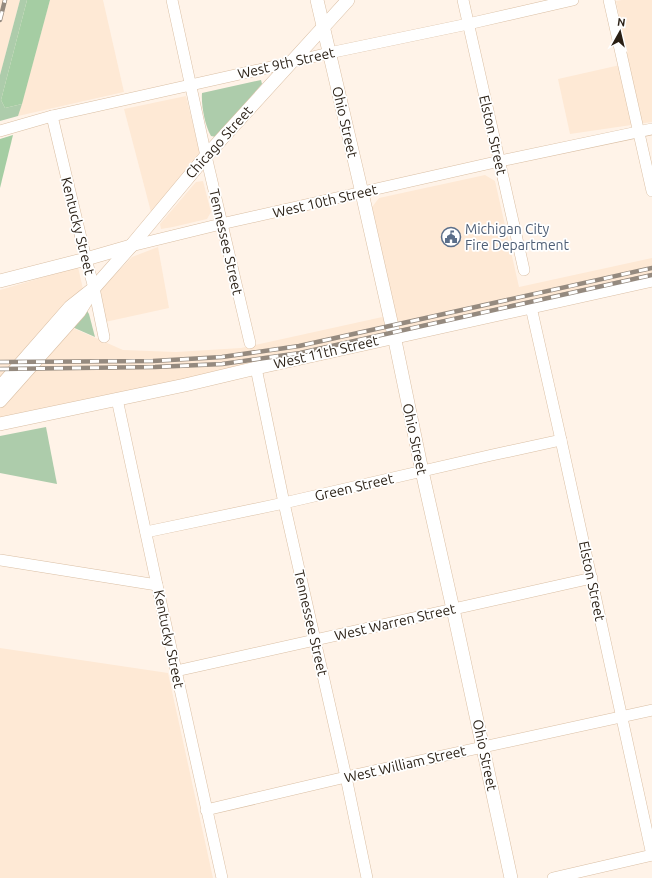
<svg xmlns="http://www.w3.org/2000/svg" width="652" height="878" font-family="Ubuntu,sans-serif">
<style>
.built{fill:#fee9d5}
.green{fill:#adccab}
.forest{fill:#a5cda3}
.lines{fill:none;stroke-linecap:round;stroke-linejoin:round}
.minor-casing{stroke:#dabfa4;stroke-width:12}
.tertiary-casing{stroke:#dabfa4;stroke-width:14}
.minor{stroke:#fff;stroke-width:11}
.tertiary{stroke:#fff;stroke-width:13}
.rail-casing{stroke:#958a7f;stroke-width:4.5}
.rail{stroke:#fff;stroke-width:3;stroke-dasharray:9;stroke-linecap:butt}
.labels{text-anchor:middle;stroke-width:3.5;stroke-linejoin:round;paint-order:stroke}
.street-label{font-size:14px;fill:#291f14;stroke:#fff}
.service-label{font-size:14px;fill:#4e5e75;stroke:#fff;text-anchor:start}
</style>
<rect width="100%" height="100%" fill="#fff3e8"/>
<g class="built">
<polygon points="0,0 20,0 0,75"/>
<polygon points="50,0 103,0 124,92 18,116"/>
<polygon points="622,0 652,0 652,122 570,134 558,79 629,63 616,1"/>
<polygon points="186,96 200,153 151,212 124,109"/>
<polygon points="485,175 495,181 519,287 652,258 652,278 0,421 0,290 78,267 83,289 55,320 123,350 176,352 241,348 396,314 372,207 379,198"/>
<polygon points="203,181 211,212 207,219 173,227 161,229 160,224 196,182"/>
<polygon points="158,247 169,308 105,322 99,291 132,257"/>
<polygon points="0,648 168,673 213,878 0,878"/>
</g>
<g class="green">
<polygon points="20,0 27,0 1,100 5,108 22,104 18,116 0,121 0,75"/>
<path d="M261,80l1,4 -41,47 -5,6 -5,-1c-6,-10 -10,-31 -9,-43z"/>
<polygon points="86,309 89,314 95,337 70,326"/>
<polygon points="46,427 57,484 0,473 0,436"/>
</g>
<g class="forest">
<polygon points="27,0 50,0 22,104 5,108 1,100"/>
<polygon points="13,135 0,188 0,139"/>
</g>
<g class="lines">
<defs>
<g id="minor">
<polyline points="172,0 206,156 250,343"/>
<polyline points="463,0 524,270"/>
<polyline points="609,0 652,191"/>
<polyline points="52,116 86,259 94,288 104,337"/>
<polyline points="0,131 52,116 258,70 329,53 468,24 573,0"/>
<polyline points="131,246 221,224 500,161 652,129"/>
<polyline points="531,307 561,440 652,855"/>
<polyline points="256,368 284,503 346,777 367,878"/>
<polyline points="117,399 157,585 222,878"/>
<polyline points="146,532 284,503 492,455 561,440"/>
<polyline points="0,560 157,585"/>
<polyline points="176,671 592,578"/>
<polyline points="206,810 346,777 652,710"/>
<polyline points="553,878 652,855"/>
</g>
<g id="tertiary">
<polyline points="317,0 362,193 392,326 422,471 453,609 511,878"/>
<polyline points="0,281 86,259 131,246"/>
<polyline points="0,387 70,307 94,288 131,246 206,156 348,0"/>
<polyline points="0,401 79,312 89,296"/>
<polyline points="0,424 185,385 256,368 652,280"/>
</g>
</defs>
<use href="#minor" class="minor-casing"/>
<use href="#tertiary" class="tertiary-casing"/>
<use href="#minor" class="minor"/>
<use href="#tertiary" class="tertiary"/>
<defs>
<g id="rail">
<polyline points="0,20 5,0"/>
<polyline points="0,362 153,361 222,357 299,346 652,268"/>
<polyline points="0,369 155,367 222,364 300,353 652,275"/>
</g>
</defs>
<use href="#rail" class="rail-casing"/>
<use href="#rail" class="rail"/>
</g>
<defs>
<symbol id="civic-ring" viewBox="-11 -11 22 22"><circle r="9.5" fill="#fff" stroke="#5c6f8a" stroke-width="1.5"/><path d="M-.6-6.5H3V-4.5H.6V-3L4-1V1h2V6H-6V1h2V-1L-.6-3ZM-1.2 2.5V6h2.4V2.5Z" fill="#5c6f8a"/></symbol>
</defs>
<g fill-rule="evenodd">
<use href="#civic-ring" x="440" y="226" width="22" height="22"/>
</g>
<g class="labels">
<g class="street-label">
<text transform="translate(286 63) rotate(-13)" y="5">West 9th Street</text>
<text transform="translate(345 122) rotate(77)" y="5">Ohio Street</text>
<text transform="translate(493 135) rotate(77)" y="5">Elston Street</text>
<text transform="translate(219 142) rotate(-48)" y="5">Chicago Street</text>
<text transform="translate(325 201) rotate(-13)" y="5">West 10th Street</text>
<text transform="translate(78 226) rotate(76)" y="5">Kentucky Street</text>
<text transform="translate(226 242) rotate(77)" y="5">Tennessee Street</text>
<text transform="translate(326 352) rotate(-13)" y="5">West 11th Street</text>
<text transform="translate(415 439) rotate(78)" y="5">Ohio Street</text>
<text transform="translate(354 487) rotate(-13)" y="5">Green Street</text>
<text transform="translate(592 581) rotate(78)" y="5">Elston Street</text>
<text transform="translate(395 622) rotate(-13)" y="5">West Warren Street</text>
<text transform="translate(311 623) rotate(77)" y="5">Tennessee Street</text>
<text transform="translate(169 639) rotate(78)" y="5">Kentucky Street</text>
<text transform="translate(485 755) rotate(78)" y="5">Ohio Street</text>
<text transform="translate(405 764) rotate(-13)" y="5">West William Street</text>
</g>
<g class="service-label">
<text x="465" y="234">Michigan City<tspan x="465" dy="16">Fire Department</tspan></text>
</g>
</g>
<g transform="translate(620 32) rotate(8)" stroke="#ffffff" stroke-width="3" paint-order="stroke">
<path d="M0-3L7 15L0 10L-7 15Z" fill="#291f14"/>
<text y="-6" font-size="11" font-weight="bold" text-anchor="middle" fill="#291f14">N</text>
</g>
</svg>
